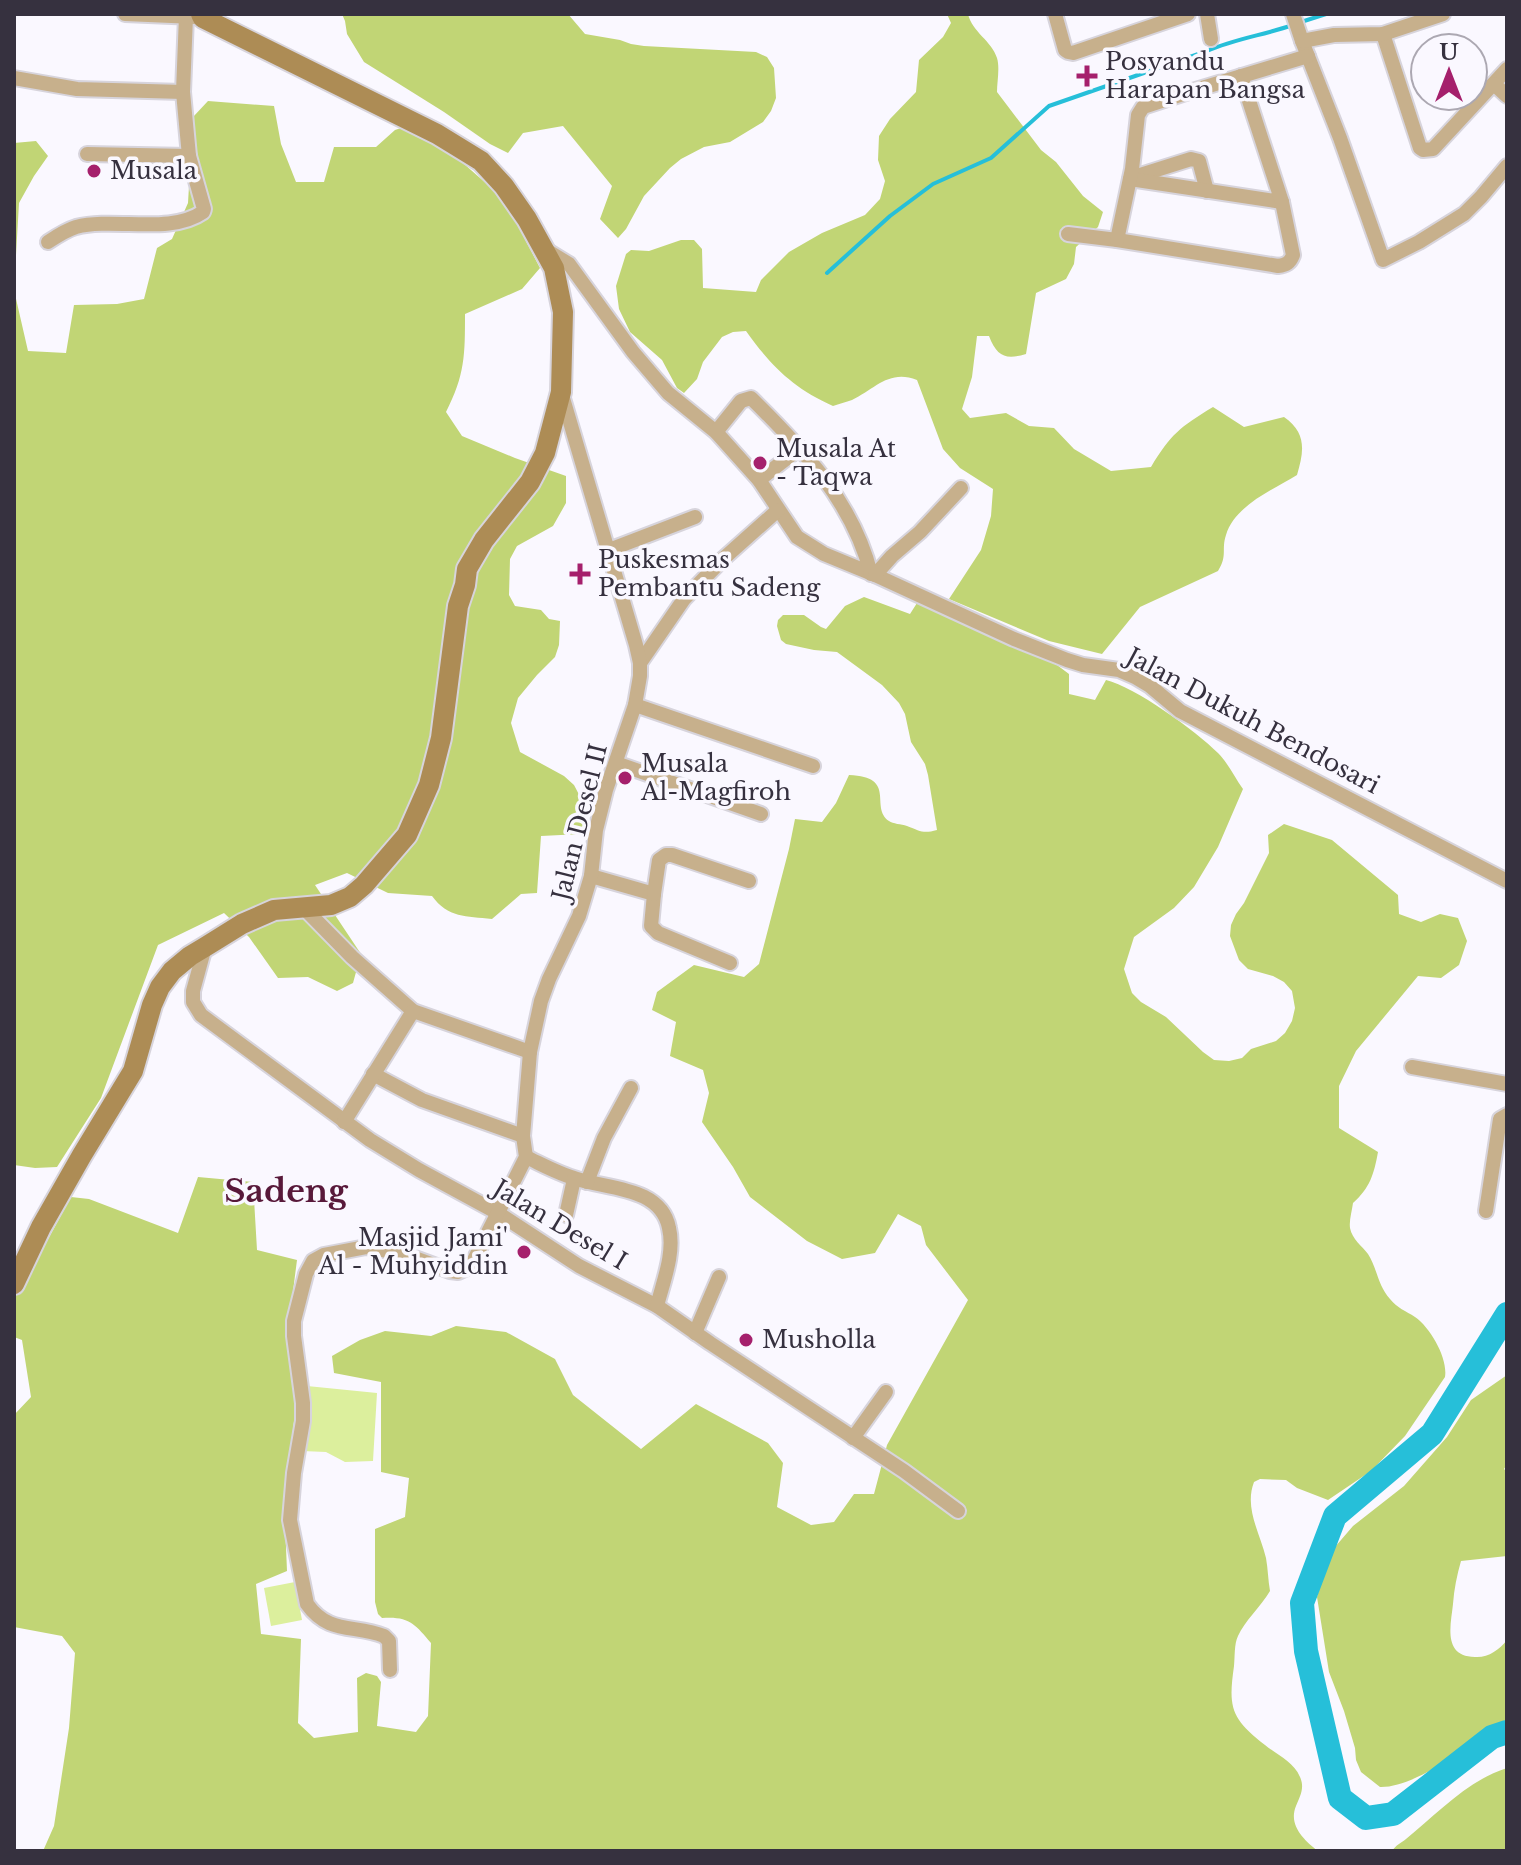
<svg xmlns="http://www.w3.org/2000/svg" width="1521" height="1865" font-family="'Libre Baskerville',serif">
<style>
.green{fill:#dcef9d}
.forest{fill:#c1d575}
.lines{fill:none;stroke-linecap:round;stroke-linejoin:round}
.stream{stroke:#26bfd9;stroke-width:4}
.river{stroke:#26bfd9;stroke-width:24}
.street-casing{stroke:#d7d4dc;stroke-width:18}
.secondary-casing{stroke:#d7d4dc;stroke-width:24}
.street{stroke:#c7b08c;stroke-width:14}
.secondary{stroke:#ad8c55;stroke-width:20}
.poi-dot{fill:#a5206c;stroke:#faf8ff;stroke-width:3}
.labels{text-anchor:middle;stroke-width:7;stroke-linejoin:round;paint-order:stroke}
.poi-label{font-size:24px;fill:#36313f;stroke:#faf8ff;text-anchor:start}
.street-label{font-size:24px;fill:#36313f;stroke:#faf8ff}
.district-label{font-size:32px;font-weight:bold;fill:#58193a;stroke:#faf8ff}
</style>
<rect width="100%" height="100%" fill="#faf8ff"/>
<g class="green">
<polygon points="307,1386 377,1393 373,1461 345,1462 326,1452 302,1451"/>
<polygon points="295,1582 302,1620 271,1626 264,1588"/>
</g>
<g class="forest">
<polygon points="342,14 568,14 585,34 620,40 631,44 644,46 756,52 767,57 774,68 776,98 771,111 763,122 730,142 704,147 681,159 670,168 644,196 626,229 618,238 600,219 612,186 563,126 523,133 508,153 490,144 444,112 364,62 347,34 345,21"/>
<path d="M947,14h21c4,18 24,27 29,44 3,10 0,24 0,34l44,58 15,12 27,34 20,16 -5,15 -22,20 -2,17 -8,15 -30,14 -10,61c-20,6 -29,3 -37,-18h-12l-5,41 -10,32 8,9 36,-5 23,13 25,2 20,21 37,22 40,-4c20,-33 29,-40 62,-60l31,20 40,-10c23,16 20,34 13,58 -24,15 -62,30 -71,60 -5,15 2,20 -8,36l-78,36 -38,47 -53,-13 -100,-42 32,-49 10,-34 2,-27 -33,-21 -17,-19 -26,-69c-28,-11 -42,9 -65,20 -6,2 -13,4 -19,6 -40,-18 -62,-40 -87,-75l-13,1 -11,5 -19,25 -6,17 -13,14 -7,-5 -15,-28 -32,-28 -11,-23 -3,-23 10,-32 5,-4 18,1 32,-11h13l8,9 1,39 53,4 5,-12 28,-28 33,-19 43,-18 15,-16 5,-18 -7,-21 1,-24 11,-17 26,-27 3,-32 24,-23 8,-14z"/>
<path d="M208,101l66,5 7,38 15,38h28l10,-35h42l19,-17 6,-2 14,2 24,12 65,57 36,69 -18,21 -57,25c0,41 0,61 -19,98l16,24 53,22 51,18v27l-13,23 -36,20 -7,13 -1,36 6,11 26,4 8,9 11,2 -1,24 -4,12 -18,18 -19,23 -7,25 9,29 44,24 10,9 12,23 -5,26 -40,2 -4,57 -16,1 -29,25c-26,-3 -44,-1 -60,-23l-44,-3 -41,-20 -32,12 46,69 -8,29 -16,8 -29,-14 -30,1 -29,-41 -25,-24 -66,32 -57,153 -44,69 -22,1 -21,-3v-1022l22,-2 12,15 -14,20 -15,27 -5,87 14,61 38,2 8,-48 43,-1 27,-5 13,-51 15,-9 16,-36 5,-86z"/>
<path d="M864,597l46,17 7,-11 140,62 12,9v20l26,6 11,-20c29,7 90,51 112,73 10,10 17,25 25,36l-25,58 -24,40 -20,21 -40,29 -10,32 8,24 9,9 25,15 37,35 11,8 15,1 13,-3 9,-9 25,-8 9,-8 7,-12 3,-13 -3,-17 -8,-9 -11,-6 -25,-7 -9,-9 -9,-24 1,-11 5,-11 8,-11 25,-50 -1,-18 16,-11 48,16 66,55 1,19 22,8 19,-8 18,4 9,23 -8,24 -18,13 -23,-2 -62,75 -17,35v42l39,24c-4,22 -8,36 -25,51 -1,8 -4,17 -3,25 2,11 12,18 18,26 9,14 10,32 22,45 7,9 16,12 25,18 16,11 33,42 30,60l-40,59 -34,35 -43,29 -31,-12 -11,-8 -26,-1 -6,3c-10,26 6,51 12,76 2,11 2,22 4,33 -9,15 -26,31 -32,45 -4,8 -3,21 -4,30 -6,42 -3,52 31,79 12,10 29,17 35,32 5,11 0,19 -4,29 -8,19 8,34 22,45h-1275l11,-25 15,-98 6,-75 -13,-17 -48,-9v-212l17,-18 -9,-57 -8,-3v-61h14l43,-79 18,2 89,34 20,-56 55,5 4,68 40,10 -10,78 9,68 -12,93 3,72 -31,13 5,50 40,5 -3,84 16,15 44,-6 -1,-54 9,-5 11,3 4,6 -4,44 39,6 12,-16 3,-73c-16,-19 -22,-27 -49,-25l-4,-4 -3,-12v-73l30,-12 4,-39 -28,-6v-90l-47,-9 -2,-17 28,-16 25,-9 46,5 25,-10 50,6 49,27 18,36 68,54 55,-45 72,39 15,20 -6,44 34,18 23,-3 20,-28h20l13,-49 81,-145 -42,-55 -5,-19 -23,-12 -23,39 -33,6 -35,-18 -57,-44 -17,-30 -31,-45 7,-29 -6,-23 -33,-14 6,-34 -24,-12 5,-18 37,-27 50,12 15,-13 30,-115 6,-30 27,3 14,-19 13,-28c49,2 20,32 40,46 4,3 12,3 18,5 13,5 16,8 30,4l-9,-55 -3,-11 -14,-22 -6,-28 -6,-11 -17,-18 -45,-33 -23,-2 -28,-6 -5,-4 -4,-14 1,-6 5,-5h21l17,12 5,2 19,-23z"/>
<path d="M1507,1375v89l-3,5 3,3v84l-46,5c-4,14 -7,28 -8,43 -2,20 -11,53 22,53 13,1 24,-7 32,-17v81l-7,2c-29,21 -84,65 -120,64l-19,-15 -5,-12 -1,-12 -11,-37 -15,-39 -12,-75 12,-43 24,-28 51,-40 43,-49 24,-37z"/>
<path d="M1507,1768v83h-115c4,-6 9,-8 14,-12 31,-25 62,-59 101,-71z"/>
</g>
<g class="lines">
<g class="stream">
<polyline points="1301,22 1326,14"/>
<path d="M827,273l63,-57 43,-32 58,-26 58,-52 158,-55c27,-12 57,-16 86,-26"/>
</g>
<polyline class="river" points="1507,1314 1432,1434 1335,1516 1302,1603 1306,1651 1340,1798 1366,1818 1393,1814 1492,1737 1507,1732"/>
<defs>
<g id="street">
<polyline points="125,14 195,17"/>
<polyline points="1055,14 1065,50 1068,52 1073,53 1188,14"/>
<polyline points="1207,14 1211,39"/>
<polyline points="1293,14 1302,41 1340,138 1383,260 1419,242 1464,214 1481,197 1507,166"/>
<polyline points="1383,34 1420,148 1423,150 1433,149 1507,69"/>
<polyline points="1302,41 1334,35 1383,34 1443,14"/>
<polyline points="14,78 77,89 183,92"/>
<polyline points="1494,84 1507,96"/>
<polyline points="87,154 189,156"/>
<polyline points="1134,177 1191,159 1199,161 1207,191"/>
<polyline points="1130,179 1282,202"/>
<path d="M1068,234l49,6 161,26c8,-1 12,-3 15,-11l-11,-53 -41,-126"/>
<polyline points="1117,240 1132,169 1138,115 1143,107 1192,91 1308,56"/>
<path d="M48,242c9,-6 18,-12 28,-15 39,-10 94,8 127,-15l1,-3 -15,-53 -6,-64 3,-76"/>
<polyline points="546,250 569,264 633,352 668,393 716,432 759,480 797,537 824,554 875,575 1014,639 1067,660 1083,665 1119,670 1135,677 1150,686 1180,711 1507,881"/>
<path d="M716,432l25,-31 10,-3c51,50 102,104 120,176"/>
<polyline points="759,480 800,448"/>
<polyline points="609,550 695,517"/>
<polyline points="875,575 892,556 920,532 961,488"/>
<polyline points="640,663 684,599 723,559 778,510"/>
<polyline points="635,705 813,766"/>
<polyline points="616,763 761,814"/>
<polyline points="591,876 654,894 651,926 658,933 730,963"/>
<polyline points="654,894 659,860 666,855 672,855 749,881"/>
<polyline points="303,907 352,957 413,1011 530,1052"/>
<polyline points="205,947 193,991 193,1002 201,1015 370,1140 419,1170 498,1213 579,1266 657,1306 710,1343 904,1471 958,1511"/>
<polyline points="1412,1067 1507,1084"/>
<polyline points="373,1074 422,1100 523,1136"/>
<polyline points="344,1122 413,1011"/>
<path d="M526,1157c17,8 33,17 51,22 31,10 84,8 92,49 6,25 -6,54 -12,78"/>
<polyline points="587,1182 604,1138 631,1088"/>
<polyline points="1486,1211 1500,1119 1507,1115"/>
<polyline points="566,1215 574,1179"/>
<polyline points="695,1333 719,1277"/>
<polyline points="853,1438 886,1392"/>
<path d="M390,1670l-1,-29 -5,-5c-30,-12 -55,-1 -77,-32l-17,-84 4,-47 9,-52v-18l-9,-67v-15l12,-47 7,-13 11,-6 42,-8 38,7 46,17 8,1 13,-6 55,-109 -3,-21 7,-84 11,-51 8,-22 30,-63 12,-40 5,-46 10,-40 29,-85 5,-29v-13l-4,-18 -74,-250"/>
</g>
<polyline id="secondary" points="14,1284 41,1227 82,1155 133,1071 152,1005 160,987 172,971 190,956 205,947 242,924 274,910 331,905 350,897 364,885 407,835 429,785 441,738 458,606 465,585 467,569 484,540 530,482 545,453 561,392 563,312 554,268 527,219 504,186 481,161 437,134 203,18 201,14"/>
</defs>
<use href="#street" class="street-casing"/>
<use href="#secondary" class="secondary-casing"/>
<use href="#street" class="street"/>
<use href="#secondary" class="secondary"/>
</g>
<g class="poi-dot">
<path d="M1083 64h8v8h8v8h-8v8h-8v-8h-8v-8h8z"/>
<circle cx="94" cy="171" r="8"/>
<circle cx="760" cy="463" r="8"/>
<path d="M576 562h8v8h8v8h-8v8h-8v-8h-8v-8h8z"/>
<circle cx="625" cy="778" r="8"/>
<circle cx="524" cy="1252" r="8"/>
<circle cx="746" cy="1340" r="8"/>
</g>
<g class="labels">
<g class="poi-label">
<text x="1105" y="70">Posyandu<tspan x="1105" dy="28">Harapan Bangsa</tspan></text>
<text x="110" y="179">Musala</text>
<text x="776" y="457">Musala At<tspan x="776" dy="28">- Taqwa</tspan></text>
<text x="598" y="568">Puskesmas<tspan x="598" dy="28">Pembantu Sadeng</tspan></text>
<text x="641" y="772">Musala<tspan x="641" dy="28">Al-Magfiroh</tspan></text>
<text x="508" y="1246" text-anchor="end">Masjid Jami'<tspan x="508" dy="28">Al - Muhyiddin</tspan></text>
<text x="762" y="1348">Musholla</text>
</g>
<g class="street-label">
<text transform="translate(1253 721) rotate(28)" y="8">Jalan Dukuh Bendosari</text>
<text transform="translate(580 822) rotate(-76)" y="8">Jalan Desel II</text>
<text transform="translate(560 1225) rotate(31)" y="8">Jalan Desel I</text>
</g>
<g class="district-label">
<text x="286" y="1202">Sadeng</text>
</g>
</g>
<rect width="1521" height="1865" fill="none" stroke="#36313f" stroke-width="32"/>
<g transform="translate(1449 72)"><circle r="38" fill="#faf8ff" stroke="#aca8b2" stroke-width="2"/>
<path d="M0-6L14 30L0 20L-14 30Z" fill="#a5206c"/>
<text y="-12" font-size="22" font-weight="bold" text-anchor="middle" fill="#36313f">U</text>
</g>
</svg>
